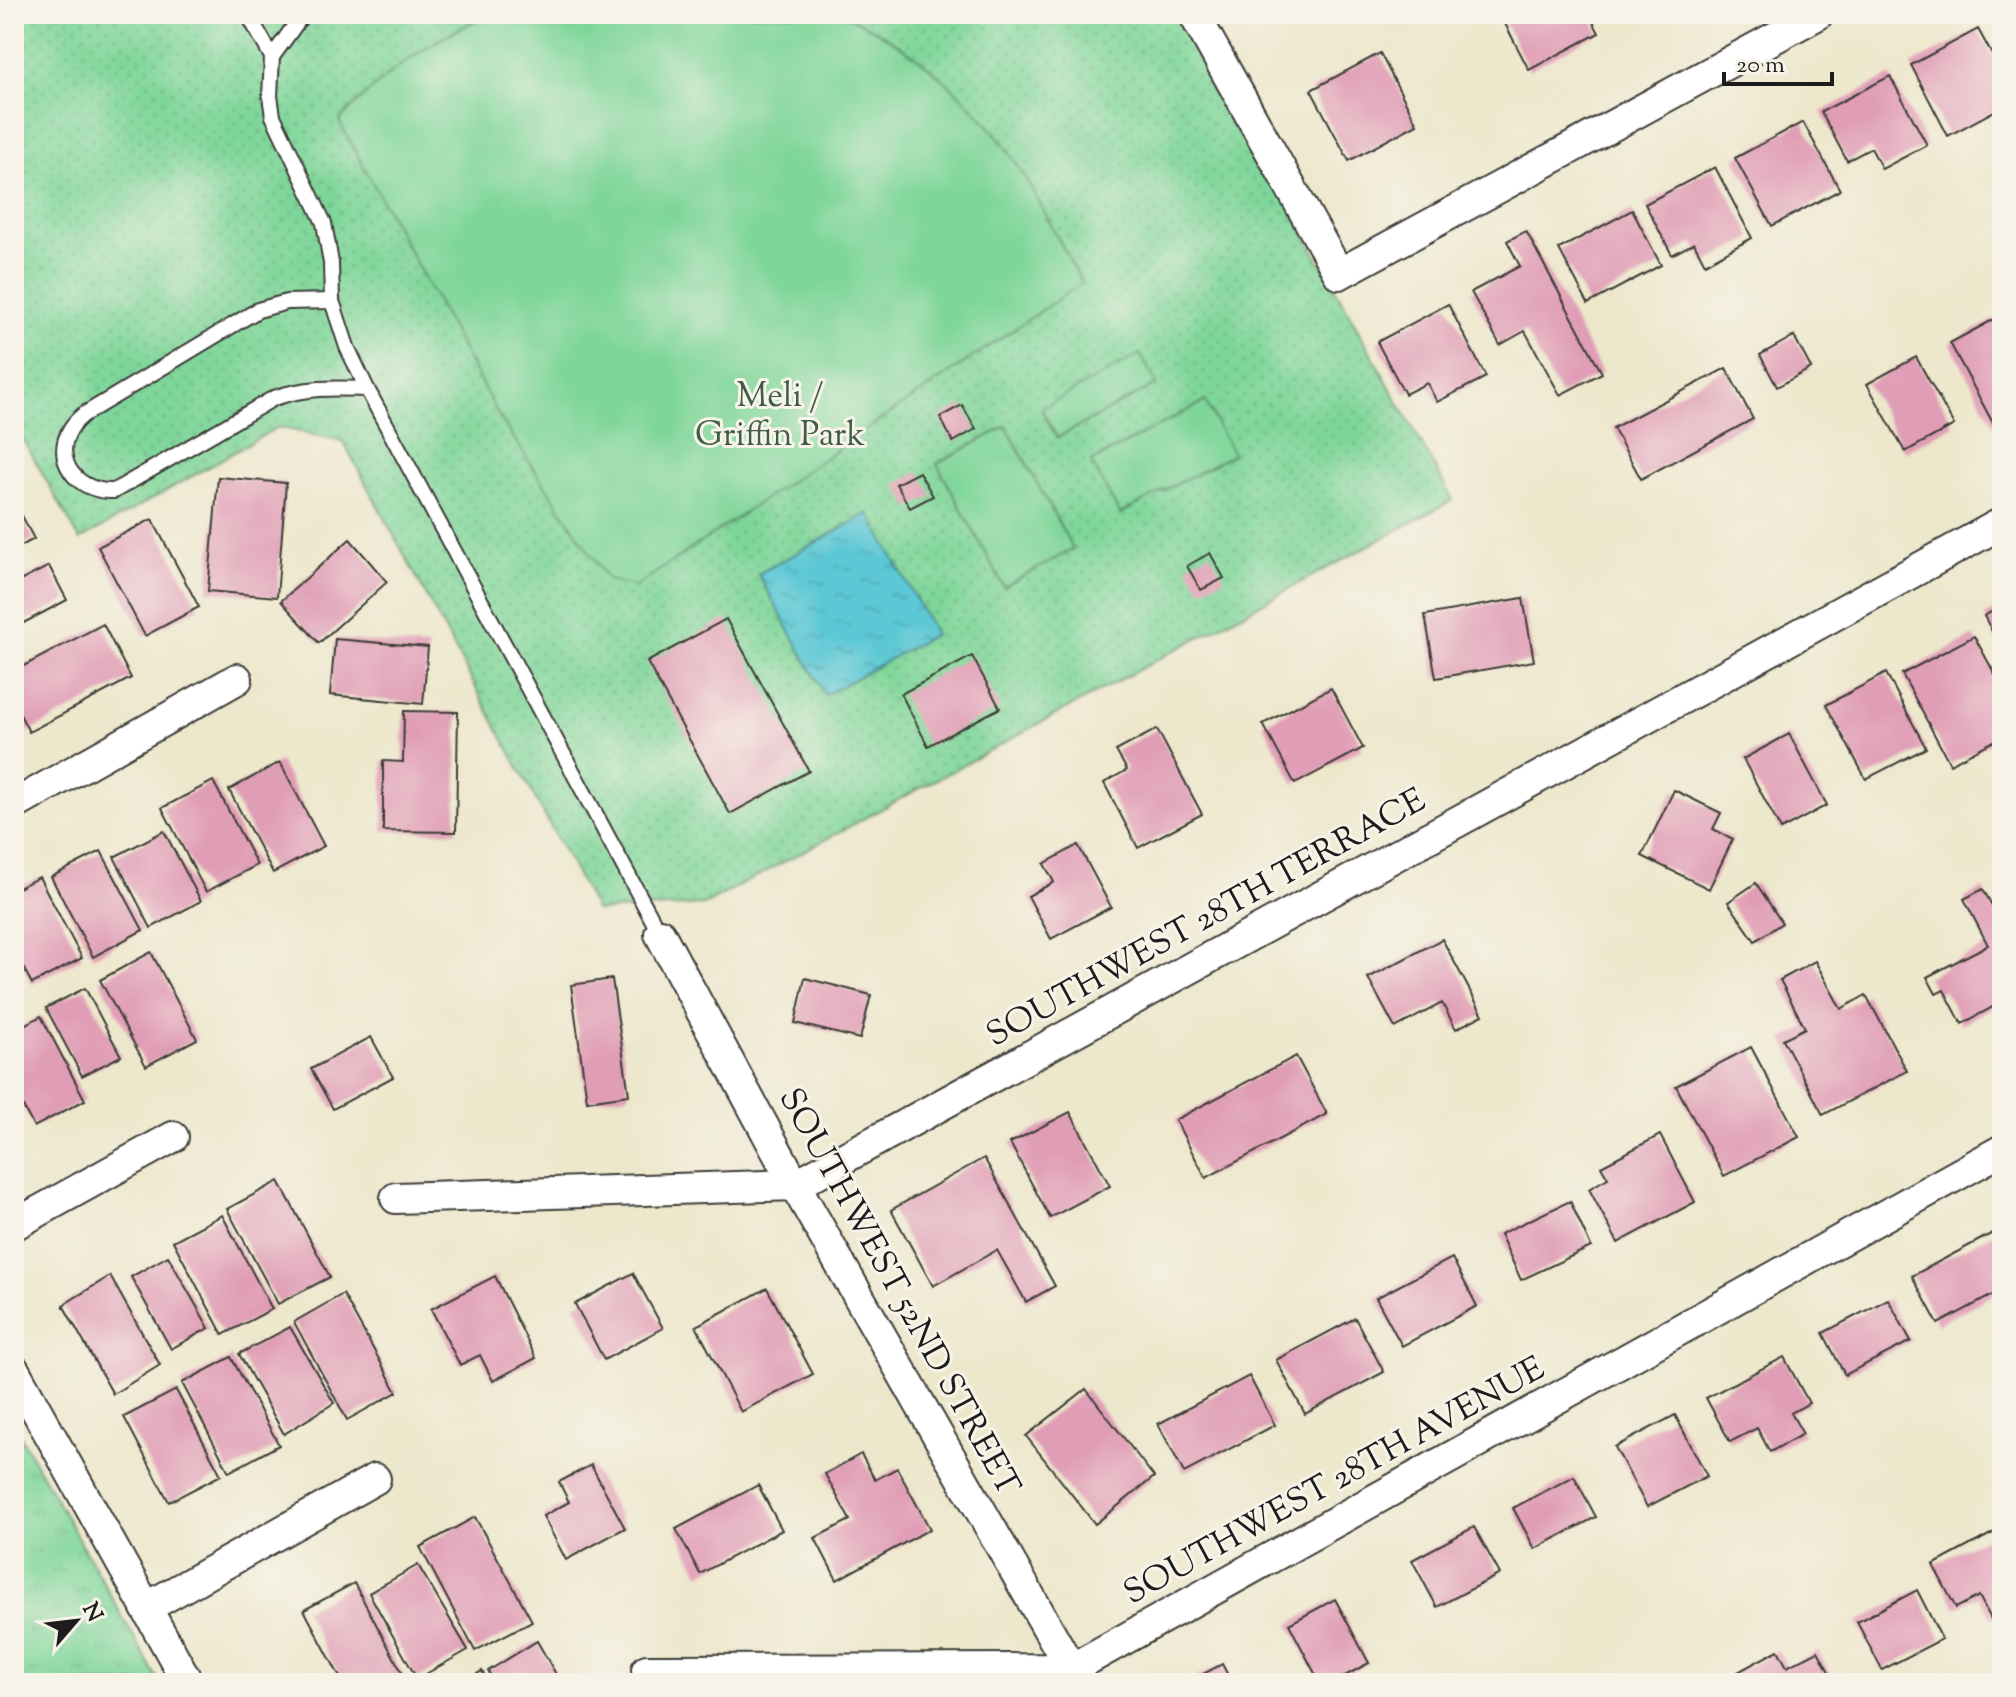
<svg xmlns="http://www.w3.org/2000/svg" width="2016" height="1697" font-family="'Sorts Mill Goudy',serif">
<style>
.grass{fill:url(#grass-tufts);stroke:#4e795b;stroke-width:2}
.park{fill:url(#park-dots);stroke:#4e795b;stroke-width:2}
.pitch{fill:#7fd69a;stroke:#4e795b;stroke-width:2}
.water{fill:url(#water-ripples);stroke:#3c7278;stroke-width:2}
.building{fill:#e09eb6}
.lines{fill:none;stroke-linecap:round;stroke-linejoin:round}
.lane-casing{stroke:#3b3a36;stroke-width:18}
.street-casing{stroke:#3b3a36;stroke-width:34}
.lane{stroke:#fff;stroke-width:14}
.street{stroke:#fff;stroke-width:30}
.labels{text-anchor:middle;stroke-width:6;stroke-linejoin:round;paint-order:stroke}
.park-label{font-size:34px;fill:#3f5d48;stroke:#f7f3e8}
.street-label{font-size:34px;fill:#1c1c1c;stroke:#f7f3e8}
</style>
<defs>
<pattern id="grass-tufts" width="24" height="20" patternUnits="userSpaceOnUse" patternTransform="scale(2)"><rect width="24" height="20" fill="#7fd69a"/><path d="M3 7l-1-3M5 7V3M7 7l1-3M15 17l-1-3M17 17v-4M19 17l1-3" fill="none" stroke="#6db784"/></pattern>
<pattern id="park-dots" width="8" height="8" patternUnits="userSpaceOnUse" patternTransform="scale(2)"><rect width="8" height="8" fill="#7fd69a"/><path d="M2 2h.1M6 6h.1" fill="none" stroke="#6db784" stroke-width="1.8" stroke-linecap="round"/></pattern>
<pattern id="water-ripples" width="26" height="14" patternUnits="userSpaceOnUse" patternTransform="scale(2)"><rect width="26" height="14" fill="#5cc8d5"/><path d="M2 4q2-2 4 0t4 0M15 11q2-2 4 0t4 0" fill="none" stroke="#4fabb6"/></pattern>
</defs>
<rect width="100%" height="100%" fill="#f7f3e8"/>
<filter id="ink" filterUnits="userSpaceOnUse"><feTurbulence type="fractalNoise" baseFrequency=".0125" numOctaves="2"/><feDisplacementMap in="SourceGraphic" scale="16" xChannelSelector="R" yChannelSelector="G"/><feConvolveMatrix kernelMatrix="1 2 1 2 8 2 1 2 1" color-interpolation-filters="sRGB"/></filter>
<filter id="wash" filterUnits="userSpaceOnUse"><feTurbulence type="fractalNoise" baseFrequency=".006" numOctaves="4" result="noise"/><feDisplacementMap in="SourceGraphic" scale="32" xChannelSelector="R" yChannelSelector="G"/><feGaussianBlur stdDeviation="1.8" result="paint"/><feColorMatrix in="noise" values="0 0 0 0 0 0 0 0 0 0 0 0 0 0 0 0 0 1.4 0 .05"/><feComposite in="paint" operator="in"/></filter>
<g filter="url(#wash)">
<rect width="100%" height="100%" fill="#ede7cc"/>
<polygon class="grass" points="14,1425 160,1683 14,1683"/>
<polygon class="park" points="14,14 1182,14 1453,500 704,905 596,911 343,441 278,427 80,540 14,423"/>
<g class="pitch">
<path d="M489,14h351c69,26 142,93 180,155 22,37 41,76 62,114l-447,304 -27,-7 -109,-164 -160,-295c49,-51 86,-77 150,-107z"/>
<polygon points="1140,354 1157,384 1057,438 1041,409"/>
<polygon points="1205,401 1233,454 1120,514 1091,462"/>
<polygon points="1006,426 1073,549 1004,587 937,464"/>
</g>
<polygon class="water" points="869,513 935,634 825,695 758,574"/>
<g id="blocks">
<g class="building">
<polygon points="1500,14 1589,14 1599,33 1529,70"/>
<polygon points="1978,29 2002,73 2002,107 1948,136 1911,65"/>
<polygon points="1380,53 1417,124 1349,161 1311,90"/>
<polygon points="1890,76 1927,145 1882,169 1871,148 1847,161 1821,112"/>
<polygon points="1803,122 1840,190 1772,226 1735,158"/>
<polygon points="1715,167 1752,238 1705,264 1694,243 1672,255 1645,204"/>
<polygon points="1632,210 1661,265 1588,304 1559,249"/>
<polygon points="1526,231 1602,373 1560,395 1525,331 1500,345 1471,292 1520,266 1507,241"/>
<polygon points="1448,304 1486,377 1437,402 1427,383 1405,394 1377,342"/>
<polygon points="2002,315 2002,420 1994,425 1950,343"/>
<polygon points="1794,336 1811,368 1777,387 1760,355"/>
<polygon points="1916,357 1954,425 1905,452 1867,384"/>
<polygon points="1726,368 1753,419 1641,479 1613,428"/>
<polygon points="962,405 976,429 953,442 940,417"/>
<polygon points="919,472 933,496 910,508 896,484"/>
<polygon points="218,477 286,483 277,597 208,591"/>
<polygon points="16,504 34,539 14,550 14,505"/>
<polygon points="152,519 199,607 145,636 98,547"/>
<polygon points="350,539 387,582 319,643 281,601"/>
<polygon points="1210,553 1224,578 1201,590 1187,566"/>
<polygon points="49,566 67,600 14,628 14,584"/>
<polygon points="1523,598 1534,661 1436,678 1425,615"/>
<polygon points="2002,606 2002,650 1984,616"/>
<polygon points="726,619 809,771 730,814 647,662"/>
<polygon points="103,624 131,678 29,732 14,703 14,671"/>
<polygon points="1974,636 2002,687 2002,737 1950,764 1902,674"/>
<polygon points="335,639 428,647 423,704 330,695"/>
<polygon points="972,656 1000,708 928,746 901,694"/>
<polygon points="1886,673 1926,748 1866,779 1826,705"/>
<polygon points="1331,688 1363,748 1295,784 1263,724"/>
<polygon points="404,711 458,712 456,832 383,831 383,761 403,762"/>
<polygon points="1157,729 1202,814 1138,848 1104,783 1127,770 1116,751"/>
<polygon points="1789,734 1827,805 1781,830 1743,759"/>
<polygon points="280,762 324,846 273,873 229,790"/>
<polygon points="213,781 257,865 206,892 162,808"/>
<polygon points="1674,790 1721,813 1713,829 1733,839 1709,889 1642,856"/>
<polygon points="164,831 201,901 151,928 114,857"/>
<polygon points="1078,845 1111,907 1051,939 1028,896 1054,882 1044,864"/>
<polygon points="101,851 143,930 93,957 51,877"/>
<polygon points="39,877 82,958 32,984 14,950 14,890"/>
<polygon points="1756,883 1782,923 1755,941 1728,902"/>
<polygon points="1983,889 2002,924 2002,1002 1962,1024 1944,990 1936,994 1927,977 1988,945 1964,899"/>
<polygon points="1442,939 1483,1015 1456,1029 1442,1003 1395,1028 1368,978"/>
<polygon points="151,952 197,1039 146,1066 100,980"/>
<polygon points="1815,961 1841,1009 1866,995 1907,1071 1823,1115 1783,1039 1805,1028 1780,980"/>
<polygon points="805,978 871,995 860,1039 795,1023"/>
<polygon points="612,979 629,1095 587,1101 571,985"/>
<polygon points="85,988 121,1056 82,1076 46,1008"/>
<polygon points="41,1016 85,1100 34,1127 14,1090 14,1030"/>
<polygon points="371,1037 393,1077 333,1109 311,1069"/>
<polygon points="1751,1047 1799,1137 1724,1176 1676,1086"/>
<polygon points="1296,1056 1327,1114 1206,1178 1175,1120"/>
<polygon points="1070,1112 1110,1186 1050,1218 1010,1143"/>
<polygon points="1660,1135 1695,1202 1618,1243 1589,1189 1608,1178 1601,1166"/>
<polygon points="984,1158 1055,1286 1026,1302 997,1250 933,1286 891,1210"/>
<polygon points="279,1181 330,1277 278,1304 227,1209"/>
<polygon points="1570,1201 1591,1247 1521,1280 1500,1234"/>
<polygon points="222,1215 272,1309 223,1335 173,1241"/>
<polygon points="2002,1228 2002,1290 1938,1324 1912,1276"/>
<polygon points="168,1256 209,1328 171,1349 131,1277"/>
<polygon points="1452,1258 1477,1306 1402,1346 1376,1298"/>
<polygon points="633,1273 663,1328 604,1360 575,1304"/>
<polygon points="110,1276 160,1365 113,1394 63,1305"/>
<polygon points="495,1276 536,1358 493,1381 480,1355 460,1365 431,1309"/>
<polygon points="767,1288 813,1374 741,1412 696,1326"/>
<polygon points="343,1294 397,1392 347,1420 294,1322"/>
<polygon points="1888,1299 1911,1341 1845,1375 1823,1333"/>
<polygon points="1355,1318 1384,1372 1305,1414 1276,1360"/>
<polygon points="290,1327 334,1403 284,1434 239,1354"/>
<polygon points="231,1357 279,1445 229,1472 182,1383"/>
<polygon points="1784,1357 1809,1403 1791,1413 1803,1434 1770,1452 1757,1428 1730,1442 1706,1398"/>
<polygon points="1249,1376 1275,1425 1184,1473 1158,1424"/>
<polygon points="1086,1389 1154,1477 1095,1524 1026,1436"/>
<polygon points="176,1390 221,1475 169,1502 124,1417"/>
<polygon points="1675,1415 1707,1476 1647,1507 1615,1447"/>
<polygon points="861,1454 875,1480 897,1468 930,1529 837,1580 815,1538 850,1520 825,1474"/>
<polygon points="591,1465 625,1528 566,1560 543,1516 569,1502 559,1482"/>
<polygon points="1574,1476 1596,1517 1535,1549 1513,1508"/>
<polygon points="758,1485 782,1530 700,1574 676,1529"/>
<polygon points="475,1517 532,1621 475,1651 420,1547"/>
<polygon points="1474,1527 1500,1574 1437,1607 1412,1560"/>
<polygon points="2002,1528 2002,1614 1991,1619 1979,1596 1956,1608 1933,1565"/>
<polygon points="418,1565 468,1650 417,1679 369,1593"/>
<polygon points="354,1583 405,1678 395,1683 343,1683 304,1610"/>
<polygon points="1917,1590 1942,1639 1882,1670 1857,1622"/>
<polygon points="1335,1599 1369,1663 1332,1683 1320,1683 1289,1624"/>
<polygon points="537,1641 561,1683 495,1683 488,1671"/>
<polygon points="1778,1650 1787,1667 1818,1651 1835,1683 1730,1683 1727,1678"/>
<polygon points="1222,1664 1232,1683 1186,1683"/>
<polygon points="482,1671 489,1683 462,1683"/>
</g>
</g>
</g>
<g filter="url(#ink)">
<use href="#blocks" fill-opacity="0" stroke="#3b3a36" stroke-width="2"/>
<g class="lines">
<defs>
<g id="lane">
<polyline points="248,14 272,57 270,96 273,116 324,223 331,263 332,301 347,347 367,389 660,934"/>
<polyline points="272,57 303,14"/>
<path d="M332,301l-45,1 -29,8 -175,105c-38,31 -14,78 31,76l160,-93c31,-11 60,-10 93,-9"/>
</g>
<g id="street">
<polyline points="1194,14 1339,274 1818,14"/>
<polyline points="14,805 237,679"/>
<polyline points="660,934 795,1185 1079,1683"/>
<polyline points="396,1198 795,1185 2002,523"/>
<polyline points="14,1225 173,1137"/>
<polyline points="14,1370 188,1683"/>
<polyline points="146,1608 375,1479"/>
<polyline points="647,1670 1071,1669 2002,1150"/>
</g>
</defs>
<use href="#lane" class="lane-casing"/>
<use href="#street" class="street-casing"/>
<use href="#lane" class="lane"/>
<use href="#street" class="street"/>
</g>
</g>
<g class="labels">
<g class="park-label">
<text x="780" y="406">Meli /<tspan x="780" dy="39">Griffin Park</tspan></text>
</g>
<g class="street-label">
<text transform="translate(1205 916) rotate(-29)" y="12">SOUTHWEST 28TH TERRACE</text>
<text transform="translate(901 1291) rotate(61)" y="12">SOUTHWEST 52ND STREET</text>
<text transform="translate(1333 1479) rotate(-29)" y="12">SOUTHWEST 28TH AVENUE</text>
</g>
</g>
<rect width="2016" height="1697" fill="none" stroke="#f7f3e8" stroke-width="48"/>
<g transform="translate(76 1621) rotate(62)" stroke="#f7f3e8" stroke-width="6" paint-order="stroke">
<path d="M0-6L14 30L0 20L-14 30Z" fill="#1c1c1c"/>
<text y="-12" font-size="22" font-weight="bold" text-anchor="middle" fill="#1c1c1c">N</text>
</g>
<path d="M1724 72v12h108v-12" fill="none" stroke="#1c1c1c" stroke-width="4"/>
<text x="1736" y="72" font-size="24" fill="#1c1c1c" stroke="#f7f3e8" stroke-width="6" paint-order="stroke">20 m</text>
</svg>
